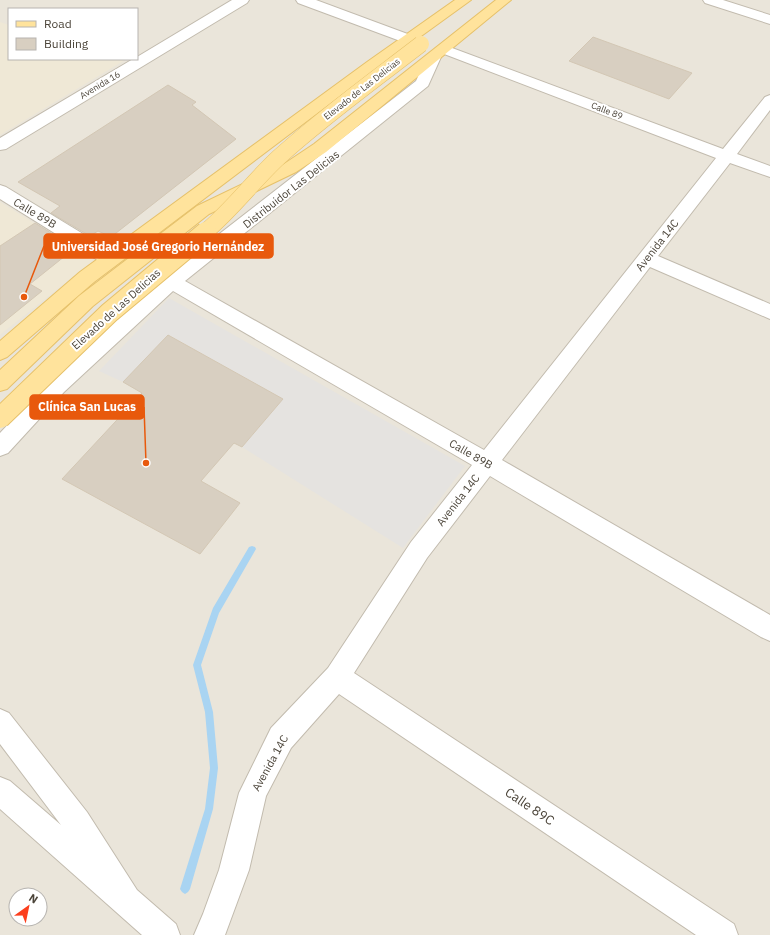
<svg xmlns="http://www.w3.org/2000/svg" width="770" height="935" font-family="'IBM Plex Sans',sans-serif">
<style>
.residential{fill:#eae5da;fill-rule:evenodd}
.education{fill:#efe8d6}
.parking{fill:#e5e3e0}
.lines{fill:none;stroke-linecap:round;stroke-linejoin:round}
.stream{fill:#a9d4f2;fill-rule:evenodd}
.building{fill:#d8cfc1;stroke:#d3c7b4}
.minor-casing{stroke:#c2bbae;stroke-width:2}
.primary-casing{stroke:#e6c16a;stroke-width:2}
.minor{fill:#fff;fill-rule:evenodd}
.primary{fill:#ffe39c;fill-rule:evenodd}
.primary-bridge-far1-casing{stroke:#e6c16a;stroke-width:17;stroke-linecap:butt}
.primary-bridge-casing{stroke:#e6c16a;stroke-width:22;stroke-linecap:butt}
.primary-bridge-far1{stroke:#ffe39c;stroke-width:16}
.primary-bridge{stroke:#ffe39c;stroke-width:20}
.labels{text-anchor:middle;stroke-width:4;stroke-linejoin:round;paint-order:stroke}
.far-street-label{font-size:9px;fill:#4b4439;stroke:#fff}
.street-label{font-size:11px;fill:#4b4439;stroke:#fff}
.near-street-label{font-size:13px;fill:#4b4439;stroke:#fff}
.leader{fill:none;stroke:#e8590c;stroke-width:1.5}
.callout-dot{fill:#e8590c;stroke:#fff;stroke-width:1.5}
.callout{fill:#e8590c;stroke:#e8590c;stroke-width:1.5}
.callout-label{font-size:12px;text-anchor:middle;font-weight:bold;fill:#fff}
</style>
<rect width="100%" height="100%" fill="#f6f3ec"/>
<path class="residential" d="M0,0h770v935h-770zM9,9h128v50h-128zM16,895h24v24h-24z"/>
<g class="education">
<polygon points="0,22 9,25 9,59 125,60 0,135"/>
<polygon points="0,202 94,260 0,335"/>
</g>
<polygon class="parking" points="169,298 465,466 403,548 242,447 282,399 169,335 123,382 99,371"/>
<g class="lines">
<polygon class="stream" points="252,546 255,547 256,549 219,613 201,665 213,712 218,768 213,809 190,889 188,892 185,894 182,892 180,889 205,809 210,768 205,712 193,665 213,608 249,547"/>
</g>
<g class="building">
<polygon points="593,37 692,73 669,99 569,61"/>
<polygon points="168,85 196,102 192,105 236,139 111,237 98,231 90,236 51,213 60,206 18,182"/>
<polygon points="35,223 75,248 30,284 42,291 0,325 0,246"/>
<polygon points="168,335 283,399 242,447 234,443 201,481 240,503 200,554 62,479 142,393 123,382"/>
</g>
<g class="lines">
<defs>
<g id="minor">
<polygon points="232,0 249,0 247,3 6,149 0,150 0,138 133,59 137,59 137,57"/>
<polygon points="296,0 316,0 413,36 415,39 413,42 408,43 403,42 298,3"/>
<polygon points="703,0 723,0 770,15 770,24 705,3"/>
<polygon points="444,45 723,149 765,97 770,95 770,110 737,154 770,166 770,177 730,163 658,256 770,304 770,319 650,267 502,460 770,615 770,641 761,637 490,476 427,558 354,673 734,924 738,935 696,935 339,694 291,748 266,796 249,870 225,935 194,935 203,914 219,870 239,793 271,728 328,668 411,542 472,465 173,291 64,392 8,453 0,456 0,433 50,380 164,277 416,81 427,57 429,54 434,53 439,54 441,57 428,86 185,281 484,450 716,158 439,52 437,49 439,46"/>
<polygon points="0,185 6,187 116,254 119,259 116,264 110,265 104,264 0,199"/>
<polygon points="0,709 9,713 87,812 137,890 176,924 180,935 142,935 0,809 0,777 10,781 61,825 0,744"/>
</g>
<g id="primary">
<polygon points="455,0 471,0 377,68 94,282 7,357 0,360 0,341 80,272 367,62"/>
<polygon points="496,0 511,0 326,152 296,172 209,214 93,306 7,389 0,391 0,370 79,296 197,206 284,164 314,144"/>
</g>
</defs>
<use href="#minor" class="minor-casing"/>
<use href="#primary" class="primary-casing"/>
<use href="#minor" class="minor"/>
<use href="#primary" class="primary"/>
<defs>
<path id="primary-bridge-far1" d="M204,233c28,-23 49,-52 75,-76 44,-40 94,-76 142,-113"/>
<polyline id="primary-bridge" points="0,418 109,313 206,232"/>
</defs>
<use href="#primary-bridge-far1" class="primary-bridge-far1-casing"/>
<use href="#primary-bridge" class="primary-bridge-casing"/>
<use href="#primary-bridge-far1" class="primary-bridge-far1"/>
<use href="#primary-bridge" class="primary-bridge"/>
</g>
<g class="labels">
<g class="far-street-label">
<text transform="translate(100 85) rotate(-31)" y="3">Avenida 16</text>
<text transform="translate(362 89) rotate(-38)" y="3">Elevado de Las Delicias</text>
<text transform="translate(607 111) rotate(21)" y="3">Calle 89</text>
</g>
<g class="street-label">
<text transform="translate(291 189) rotate(-38)" y="4">Distribuidor Las Delicias</text>
<text transform="translate(35 213) rotate(31)" y="4">Calle 89B</text>
<text transform="translate(657 245) rotate(-52)" y="4">Avenida 14C</text>
<text transform="translate(116 309) rotate(-42)" y="4">Elevado de Las Delicias</text>
<text transform="translate(471 454) rotate(30)" y="4">Calle 89B</text>
<text transform="translate(458 500) rotate(-52)" y="4">Avenida 14C</text>
<text transform="translate(270 763) rotate(-61)" y="4">Avenida 14C</text>
</g>
<g class="near-street-label">
<text transform="translate(530 806) rotate(34)" y="5">Calle 89C</text>
</g>
</g>
<path class="leader" d="M24 297L44 246M146 463L144 407"/>
<g class="callout-dot">
<circle cx="24" cy="297" r="4"/>
<circle cx="146" cy="463" r="4"/>
</g>
<g class="callout">
<rect x="44" y="234" width="229" height="24" rx="4"/>
<rect x="30" y="395" width="114" height="24" rx="4"/>
</g>
<g class="callout-label">
<text x="158" y="251">Universidad José Gregorio Hernández</text>
<text x="87" y="411">Clínica San Lucas</text>
</g>
<rect x="8" y="8" width="130" height="52" fill="#ffffff" stroke="#b7b4b0"/>
<rect x="16" y="21" width="20" height="6" fill="#ffe39c" stroke="#b7b4b0"/>
<text x="44" y="28" font-size="12" fill="#4b4439">Road</text>
<rect x="16" y="38" width="20" height="12" fill="#d8cfc1" stroke="#b7b4b0"/>
<text x="44" y="48" font-size="12" fill="#4b4439">Building</text>
<g transform="translate(28 907) rotate(33)"><circle r="19" fill="#ffffff" stroke="#b7b4b0"/>
<path d="M0-3L7 15L0 10L-7 15Z" fill="#fc3f1d"/>
<text y="-6" font-size="11" font-weight="bold" text-anchor="middle" fill="#4b4439">N</text>
</g>
</svg>
